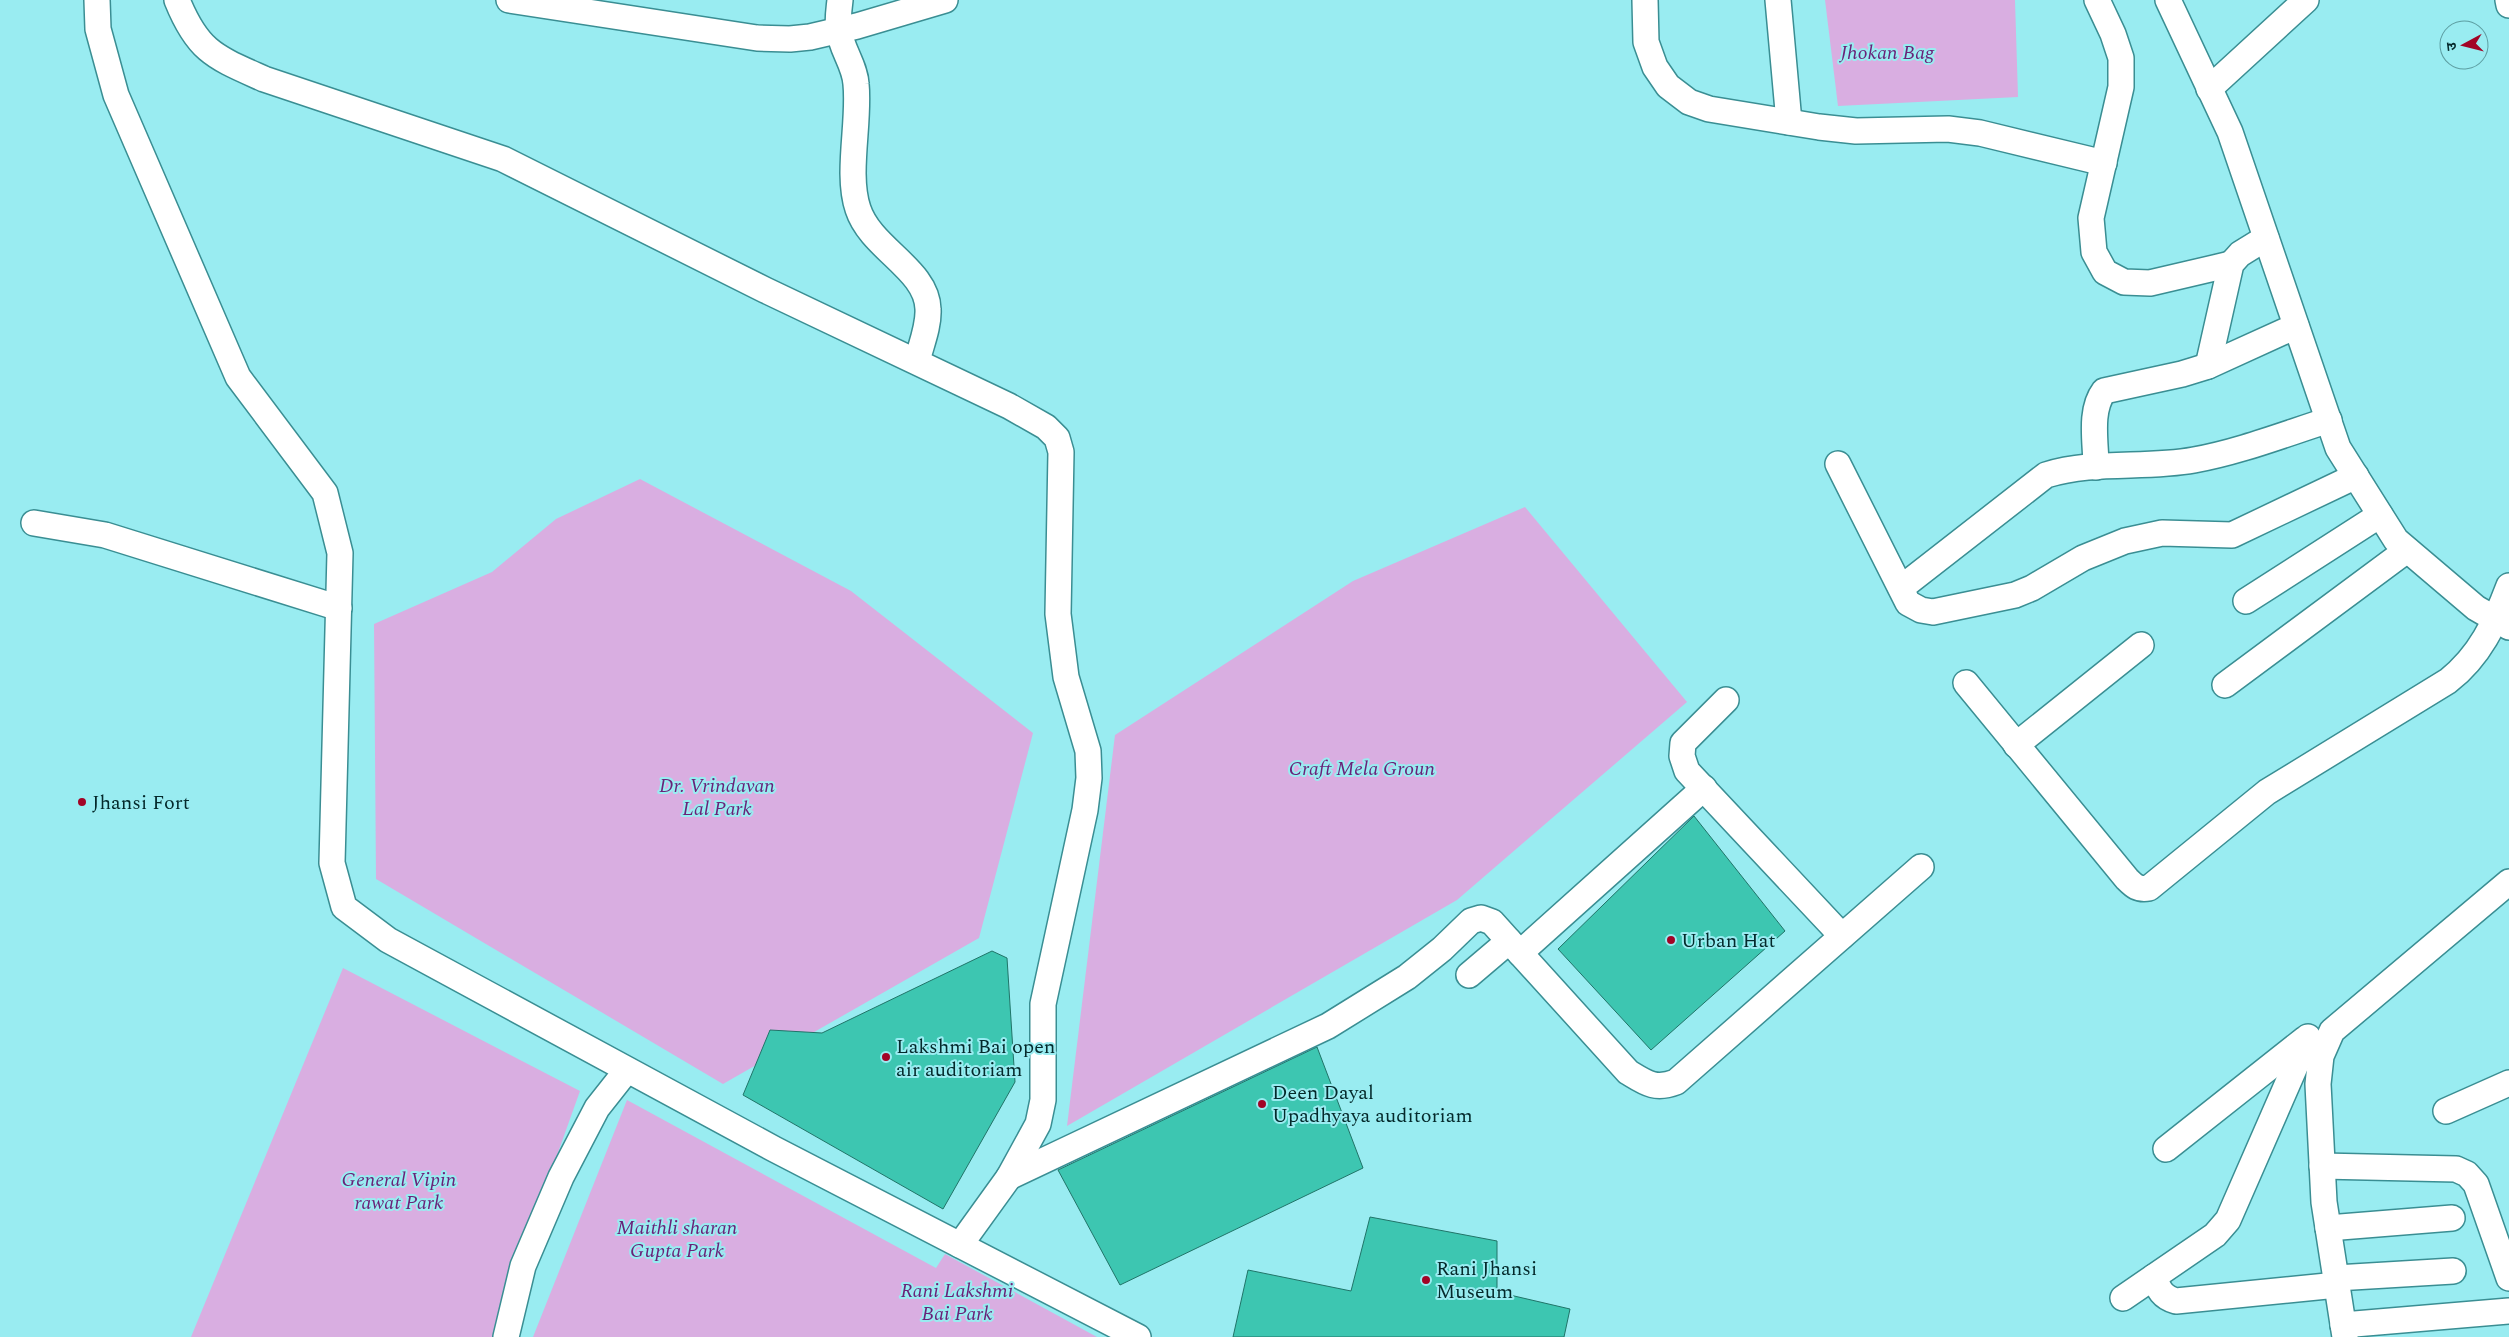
<svg xmlns="http://www.w3.org/2000/svg" width="2509" height="1337" font-family="Spectral,'Noto Sans Devanagari',serif">
<style>
.green{fill:#d9aee1}
.building{fill:#3dc6b1;stroke:#207468}
.lines{fill:none;stroke-linecap:round;stroke-linejoin:round}
.minor-casing{stroke:#3a8e93;stroke-width:28}
.minor{stroke:#fff;stroke-width:25}
.poi-dot{fill:#a20426;stroke:#99ecf1;stroke-width:2}
.labels{text-anchor:middle;stroke-width:4;stroke-linejoin:round;paint-order:stroke}
.park-label{font-size:20px;font-style:italic;fill:#6a2278;stroke:#99ecf1}
.poi-label{font-size:20px;fill:#04292b;stroke:#99ecf1;text-anchor:start}
</style>
<rect width="100%" height="100%" fill="#99ecf1"/>
<g class="green">
<polygon points="1825,0 2015,0 2018,97 1838,106"/>
<polygon points="640,479 851,591 1033,733 979,938 723,1084 376,879 374,624 492,572 556,519"/>
<polygon points="1525,507 1687,702 1457,900 1067,1126 1115,735 1353,581"/>
<polygon points="343,968 580,1091 492,1337 191,1337"/>
<polygon points="627,1100 936,1268 945,1254 1097,1337 533,1337"/>
</g>
<g class="building">
<polygon points="1694,816 1785,931 1651,1050 1558,949"/>
<polygon points="992,951 1007,958 1015,1082 943,1209 743,1095 770,1030 822,1033"/>
<polygon points="1317,1047 1363,1168 1120,1285 1058,1170"/>
<polygon points="1370,1217 1497,1241 1497,1292 1570,1309 1564,1337 1233,1337 1248,1270 1351,1291"/>
</g>
<g class="lines">
<defs>
<g id="minor">
<polyline points="97,0 98,29 116,95 238,377 325,493 340,553 332,863 344,907 388,940 774,1149 1138,1337"/>
<path d="M177,0c21,52 38,57 87,79l239,80 262,131 244,116 37,21 11,11 4,14 -3,162 8,63 22,74 1,27 -4,32 -42,194v96l-5,24 -29,53 -49,68"/>
<polyline points="509,0 757,38 790,39 810,37 857,26 945,0"/>
<path d="M840,0c-1,10 -3,21 -1,30 2,19 16,35 17,54 4,38 -10,90 2,125 13,40 69,60 70,100 1,17 -7,36 -11,52"/>
<polyline points="1645,0 1646,42 1655,67 1668,86 1689,102 1709,109 1819,127 1856,131 1948,129 1980,133 2104,163"/>
<polyline points="1778,0 1789,122"/>
<polyline points="2097,0 2113,34 2121,58 2121,87 2091,218 2094,252 2105,272 2124,282 2150,283 2231,264"/>
<polyline points="2168,0 2230,132 2338,448 2396,540 2476,608 2509,627"/>
<polyline points="2508,0 2509,5"/>
<polyline points="2209,89 2306,0"/>
<polyline points="2208,366 2231,264 2240,254 2266,238"/>
<polyline points="1838,464 1908,603 1921,610 1933,612 2015,595 2032,588 2083,558 2125,541 2162,533 2232,535 2356,476"/>
<path d="M2096,467c0,-24 -7,-56 8,-76l78,-17 26,-8 88,-40"/>
<polyline points="34,523 105,535 339,608"/>
<path d="M1901,588l145,-113c48,-15 99,-6 148,-15 45,-8 91,-26 135,-40"/>
<polyline points="2246,601 2380,515"/>
<path d="M1966,683l161,196c7,7 11,11 22,9l118,-96 181,-111c32,-25 47,-58 61,-95"/>
<polyline points="2225,685 2407,550"/>
<polyline points="1726,700 1683,743 1682,756 1687,771 1842,936"/>
<polyline points="2016,745 2141,645"/>
<path d="M1520,953l108,119c18,11 27,18 48,10l245,-215"/>
<polyline points="1469,975 1509,941"/>
<polyline points="2446,1111 2509,1083"/>
<polyline points="2166,1149 2305,1039"/>
<polyline points="2322,1166 2456,1169 2467,1174 2476,1184 2509,1278"/>
<polyline points="1009,1177 1328,1026 1407,977 1442,949 1471,921 1481,918 1492,922 1520,953 1704,788"/>
<polyline points="2328,1228 2452,1218"/>
<path d="M2154,1277c5,13 8,20 22,24l161,-16"/>
<polyline points="2336,1278 2453,1271"/>
<polyline points="2123,1298 2215,1235 2228,1220 2308,1037"/>
<polyline points="2343,1325 2509,1311"/>
<polyline points="506,1337 523,1266 561,1177 597,1108 627,1070"/>
<polyline points="2345,1337 2324,1202 2318,1084 2321,1056 2332,1031 2509,882"/>
</g>
</defs>
<use href="#minor" class="minor-casing"/>
<use href="#minor" class="minor"/>
</g>
<g class="poi-dot">
<circle cx="82" cy="802" r="5"/>
<circle cx="1671" cy="940" r="5"/>
<circle cx="886" cy="1057" r="5"/>
<circle cx="1262" cy="1104" r="5"/>
<circle cx="1426" cy="1280" r="5"/>
</g>
<g class="labels">
<g class="park-label">
<text x="1887" y="59">Jhokan Bag</text>
<text x="1362" y="775">Craft Mela Groun</text>
<text x="717" y="792">Dr. Vrindavan<tspan x="717" dy="23">Lal Park</tspan></text>
<text x="399" y="1186">General Vipin<tspan x="399" dy="23">rawat Park</tspan></text>
<text x="677" y="1234">Maithli sharan<tspan x="677" dy="23">Gupta Park</tspan></text>
<text x="957" y="1297">Rani Lakshmi<tspan x="957" dy="23">Bai Park</tspan></text>
</g>
<g class="poi-label">
<text x="92" y="809">Jhansi Fort</text>
<text x="1681" y="947">Urban Hat</text>
<text x="896" y="1053">Lakshmi Bai open<tspan x="896" dy="23">air auditoriam</tspan></text>
<text x="1272" y="1099">Deen Dayal<tspan x="1272" dy="23">Upadhyaya auditoriam</tspan></text>
<text x="1436" y="1275">Rani Jhansi<tspan x="1436" dy="23">Museum</tspan></text>
</g>
</g>
<g transform="translate(2464 45) rotate(263)"><circle r="24" fill="#99ecf1" stroke="#5d9ea2"/>
<path d="M0-4L9 19L0 12L-9 19Z" fill="#a20426"/>
<text y="-8" font-size="14" font-weight="bold" text-anchor="middle" fill="#04292b">उ</text>
</g>
</svg>
